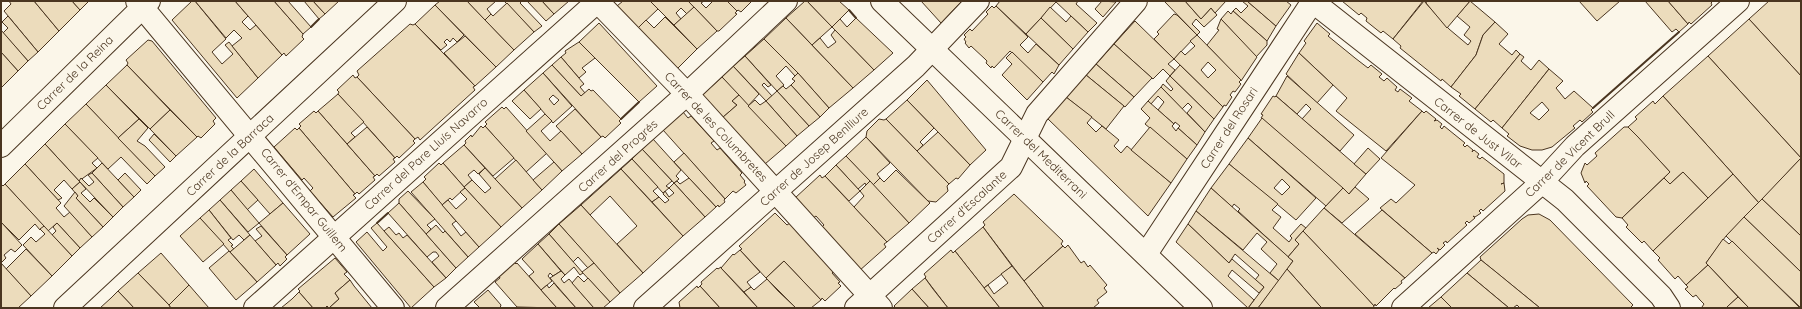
<svg xmlns="http://www.w3.org/2000/svg" width="1802" height="309" font-family="Quicksand,sans-serif">
<style>
.building{fill:#ecdcbc;stroke:#4a3520;fill-rule:evenodd}
.lines{fill:none;stroke-linecap:round;stroke-linejoin:round}
.minor-casing{stroke:#4a3520;stroke-width:24}
.minor{stroke:#fbf6e9;stroke-width:22}
.wall{stroke:#4a3520;stroke-width:2}
.labels{text-anchor:middle;stroke-width:3;stroke-linejoin:round;paint-order:stroke}
.street-label{font-size:12px;fill:#4a3520;stroke:#fbf6e9}
</style>
<rect width="100%" height="100%" fill="#fbf6e9"/>
<g class="building">
<polygon points="9,1 34,1 59,31 38,52 4,11 11,4"/>
<polygon points="34,1 72,1 80,10 59,31"/>
<polygon points="72,1 89,1 80,10"/>
<polygon points="192,1 195,1 226,39 212,52 222,64 233,54 225,45 229,42 258,78 237,98 172,20"/>
<polygon points="195,1 235,1 248,16 242,22 250,30 256,25 282,55 258,78 232,46 242,38 234,30 226,38"/>
<polygon points="235,1 274,1 303,34 302,37 304,39 286,56 284,53 282,55"/>
<polygon points="274,1 288,1 311,27 303,34"/>
<polygon points="304,1 313,1 325,14 319,19"/>
<polygon points="313,1 339,1 325,14"/>
<polygon points="440,1 467,1 514,50 496,67 435,5"/>
<polygon points="467,1 496,1 487,9 491,14 485,20"/>
<polygon points="504,1 522,1 520,3 542,26 534,32"/>
<polygon points="527,1 542,1 554,14 546,21"/>
<polygon points="542,1 569,1 554,14"/>
<polygon points="623,1 650,1 658,9 638,28 617,6"/>
<polygon points="650,1 688,1 694,7 687,14 681,8 676,13 681,19 674,25"/>
<polygon points="688,1 704,1 701,3 706,8 713,1 727,1 737,11 735,13 737,14 719,31 717,31"/>
<polygon points="727,1 752,1 741,12 738,10 737,11"/>
<polygon points="805,1 807,1 832,27 812,45 786,18"/>
<polygon points="807,1 839,1 849,10 832,27"/>
<polygon points="921,1 962,1 941,23"/>
<polygon points="1000,1 1055,1 1056,2 1026,34 996,6"/>
<polygon points="1055,1 1078,1 1076,4 1097,23 1088,32"/>
<polygon points="1102,1 1116,2 1103,17 1095,9"/>
<polygon points="1164,1 1185,1 1201,19 1211,8 1217,15 1204,27 1196,19 1192,24 1200,32 1197,35"/>
<polygon points="1185,1 1226,1 1215,13 1211,8 1201,19"/>
<polygon points="1242,1 1247,1 1276,26 1267,41 1233,11 1236,8 1241,13 1248,6"/>
<polygon points="1247,1 1286,1 1291,5 1276,26"/>
<polygon points="1342,1 1423,1 1393,39 1383,31 1381,33 1366,21 1367,18 1361,13 1359,15"/>
<polygon points="1424,1 1449,29 1468,45 1471,41 1464,35 1470,27 1457,16 1470,1 1495,22 1483,35 1476,55 1451,87 1442,79 1441,81 1400,48 1401,46 1393,39"/>
<polygon points="1427,1 1470,1 1447,28 1426,3"/>
<polygon points="1579,1 1620,1 1597,21"/>
<polygon points="1645,1 1668,1 1688,24 1679,32 1676,29 1672,32"/>
<polygon points="1668,1 1713,1 1711,3 1712,5 1691,24 1689,22 1688,24"/>
<polygon points="1769,1 1801,1 1801,76 1749,19"/>
<polygon points="507,3 534,32 514,50 485,20 491,14 493,16"/>
<polygon points="435,5 464,35 457,42 453,38 450,42 447,39 444,42 447,45 441,50 415,24"/>
<polygon points="992,6 994,8 996,6 1028,37 1020,45 1028,53 1036,44 1059,65 1054,74 1052,72 1043,82 1010,51 994,68 992,66 991,68 986,63 987,61 985,59 971,46 969,48 965,43 966,42 964,39 966,37 964,35 970,29 972,31 988,14 986,12"/>
<polygon points="694,7 717,31 697,49 674,25"/>
<polygon points="1050,7 1066,22 1071,16 1088,32 1073,49 1041,18"/>
<polygon points="1228,11 1231,14 1233,11 1267,41 1267,45 1256,57 1221,19"/>
<polygon points="1174,14 1177,15 1197,35 1174,59 1154,39 1159,34 1157,32"/>
<polygon points="8,16 38,52 28,61 3,33 8,28 2,22"/>
<polygon points="665,17 697,49 677,69 638,28 646,20 654,28"/>
<polygon points="786,18 853,88 829,108 797,72 764,39"/>
<polygon points="856,18 893,53 874,70 832,27 840,19 847,27"/>
<polygon points="1041,18 1073,49 1059,65 1026,34"/>
<polygon points="1221,19 1257,57 1241,81 1207,45 1219,30 1217,29"/>
<polygon points="1749,19 1801,76 1801,158 1708,56"/>
<polygon points="1135,21 1174,59 1168,64 1175,70 1170,76 1163,69 1153,79 1114,44"/>
<polygon points="1495,22 1508,34 1499,44 1512,55 1516,50 1520,54 1475,109 1459,96 1461,94 1451,87 1476,55 1483,35"/>
<polygon points="599,23 657,86 639,102 579,42"/>
<polygon points="1317,23 1330,34 1328,36 1355,58 1368,68 1371,65 1382,74 1379,77 1384,81 1387,78 1397,87 1395,90 1398,92 1400,89 1412,98 1409,101 1422,111 1386,151 1336,111 1347,98 1299,53 1306,43 1304,41"/>
<polygon points="410,24 413,25 415,24 475,86 473,87 475,90 420,140 418,137 415,139 357,77 359,75 357,71"/>
<polygon points="1,30 28,61 18,71 1,52"/>
<polygon points="835,30 874,70 853,88 812,45 820,38 828,48 836,42 831,35"/>
<path d="M1197,35l44,45 -2,2 2,2 -6,8 -2,-1 -3,4 2,2 -6,9 -2,-1 -1,2 -49,-48 7,-8 4,4 10,-9 -5,-5zM1208,62l8,8 -8,8 -7,-8z"/>
<polygon points="465,36 496,67 475,86 444,53"/>
<polygon points="764,39 798,73 795,76 786,66 776,76 784,85 777,91 745,56"/>
<polygon points="148,40 152,41 216,118 213,121 215,124 201,138 198,136 197,137 127,65 128,63 126,60"/>
<polygon points="579,42 595,58 582,68 586,72 579,78 561,57 566,53 565,51"/>
<polygon points="1114,44 1152,78 1134,97 1096,64"/>
<polygon points="1,52 18,71 1,88"/>
<polygon points="1012,52 1043,82 1027,100 1002,75 1012,64 1006,58"/>
<polygon points="1299,53 1333,85 1317,103 1286,74"/>
<polygon points="1520,54 1524,57 1521,61 1531,70 1539,60 1549,69 1502,128 1493,120 1491,122 1475,109"/>
<polygon points="745,56 771,85 768,87 764,83 762,85 772,96 766,101 733,66"/>
<polygon points="1708,56 1801,158 1759,203 1663,96"/>
<polygon points="561,57 584,84 580,87 585,93 581,96 552,65"/>
<polygon points="1096,64 1134,97 1125,107 1086,75"/>
<polygon points="127,65 170,110 150,129 106,85"/>
<polygon points="552,65 581,96 589,89 591,91 593,90 621,119 619,121 621,123 605,138 603,136 601,137 543,73"/>
<polygon points="1180,65 1223,107 1214,119 1170,76"/>
<polygon points="733,66 759,94 748,106 722,77"/>
<path d="M1549,69l14,12 -7,7 9,11 9,-8 19,17 -2,2 2,2 -11,10 -2,-2 -7,6 2,2 -23,19 -10,3h-10l-12,-4 -13,-10 2,-2 -7,-6zM1542,102l7,8 -10,10 -9,-7z"/>
<path d="M543,73l29,33 -19,17 -29,-33zM553,95l6,5 -5,5 -5,-6z"/>
<polygon points="798,73 829,108 820,117 791,85 795,81 792,79"/>
<polygon points="353,75 355,78 357,77 415,139 413,141 415,143 399,158 397,156 395,158 338,94 339,92 337,90"/>
<polygon points="1086,75 1124,106 1106,129 1066,97"/>
<polygon points="1170,76 1214,119 1205,132 1187,113 1192,107 1188,103 1182,109 1161,87 1163,84 1171,91 1173,89 1166,81"/>
<polygon points="1287,76 1354,135 1340,151 1302,119 1311,109 1306,104 1297,114 1276,96"/>
<polygon points="722,77 739,95 732,101 737,105 722,118 701,96"/>
<polygon points="927,80 986,150 970,165 907,100"/>
<polygon points="106,85 139,119 118,138 86,104"/>
<polygon points="791,85 820,117 809,126 777,91 783,86 786,89"/>
<polygon points="1161,87 1205,132 1197,145 1178,128 1180,126 1175,122 1174,124 1158,110 1164,102 1158,96 1151,104 1148,101"/>
<polygon points="524,90 541,109 530,119 512,101"/>
<polygon points="777,91 809,126 797,136 766,101"/>
<polygon points="338,94 364,122 351,133 355,137 347,144 318,111"/>
<polygon points="739,95 786,146 765,164 722,118 737,105 732,101"/>
<polygon points="1273,96 1275,97 1276,96 1366,174 1349,194 1261,118 1263,115 1261,114"/>
<polygon points="1663,96 1733,174 1708,198 1683,172 1670,184 1664,178 1670,172 1628,127 1637,119 1635,117 1653,101 1655,104"/>
<polygon points="1066,97 1092,117 1087,123 1096,132 1102,126 1119,140 1114,146 1121,153 1127,146 1171,183 1148,216 1047,118"/>
<polygon points="755,100 760,105 766,101 797,136 786,146 748,106"/>
<polygon points="907,100 934,128 920,142 923,145 917,151 886,119"/>
<polygon points="1148,101 1174,124 1172,126 1176,131 1178,128 1197,145 1187,159 1145,124 1150,118 1141,109"/>
<polygon points="86,104 155,176 147,184 121,157 108,169 65,124"/>
<polygon points="502,107 504,109 506,107 547,153 526,172 485,126 487,124 485,122"/>
<polygon points="575,109 601,137 582,154 556,126"/>
<polygon points="170,110 197,137 176,156 150,129"/>
<polygon points="314,111 316,113 318,111 375,176 373,177 375,180 359,194 357,192 355,194 299,128 301,126 299,124"/>
<polygon points="1422,111 1424,113 1426,111 1436,119 1434,121 1437,120 1442,124 1440,127 1442,129 1444,126 1465,143 1463,145 1465,147 1467,145 1473,150 1472,152 1474,150 1479,154 1477,157 1480,159 1482,157 1504,174 1504,183 1501,184 1504,183 1505,191 1483,211 1481,209 1479,211 1481,213 1475,217 1473,216 1475,218 1469,223 1467,221 1465,223 1467,225 1447,243 1446,241 1443,243 1445,245 1440,250 1437,248 1439,250 1436,254 1434,252 1432,253 1380,208 1391,199 1396,203 1415,185 1381,158"/>
<polygon points="683,112 688,118 691,116 714,141 711,143 717,150 720,148 742,173 740,175 745,181 744,182 746,185 736,193 733,191 725,199 663,130"/>
<polygon points="545,114 552,121 541,131 550,141 561,131 582,154 562,171 526,131"/>
<polygon points="1262,118 1343,188 1326,206 1248,138"/>
<polygon points="139,119 148,128 137,141 145,146 165,167 155,176 118,138"/>
<polygon points="879,119 884,120 886,119 949,184 947,186 948,191 936,202 928,201 866,137 867,131"/>
<polygon points="65,124 98,158 92,163 97,168 79,181 45,144"/>
<polygon points="481,126 483,128 485,126 514,158 493,176 464,145 466,143 465,141 471,135 472,137"/>
<polygon points="367,127 395,158 393,159 395,162 379,176 377,174 375,176 347,144"/>
<polygon points="1150,127 1187,159 1171,183 1131,150"/>
<polygon points="1624,127 1628,127 1638,137 1670,172 1622,218 1616,217 1587,186 1589,184 1586,181 1585,183 1581,173 1585,163 1587,165 1597,156 1595,153"/>
<polygon points="295,128 297,130 299,128 355,194 353,195 356,198 333,217 310,191 313,188 304,178 302,180 274,147"/>
<polygon points="938,132 970,165 958,179 956,178 949,184 917,151"/>
<polygon points="154,134 176,156 170,162 149,140"/>
<polygon points="866,137 890,163 877,174 880,178 873,185 846,156"/>
<path d="M1248,138l68,60 -20,22 -67,-56zM1282,179l8,8 -8,8 -8,-7z"/>
<polygon points="653,139 681,170 676,176 679,179 674,183 642,149"/>
<polygon points="45,144 80,182 72,189 64,180 54,190 62,198 58,200 25,164"/>
<polygon points="464,145 485,168 478,174 474,170 468,175 472,180 464,187 443,163"/>
<polygon points="1368,148 1380,159 1366,174 1354,164"/>
<polygon points="642,149 672,181 666,186 669,188 663,193 632,159"/>
<polygon points="684,153 725,199 724,200 725,202 719,207 718,205 716,207 674,162"/>
<polygon points="846,156 870,181 866,185 865,183 858,189 836,165"/>
<polygon points="1801,158 1801,234 1800,235 1762,199"/>
<polygon points="632,159 658,187 653,191 659,197 652,202 621,169"/>
<polygon points="516,160 542,190 522,208 495,179"/>
<polygon points="554,162 562,171 542,190 533,180"/>
<polygon points="102,163 134,197 123,207 92,173"/>
<polygon points="439,163 441,165 443,163 465,188 452,200 450,198 442,205 423,182 426,179 424,177"/>
<polygon points="25,164 61,203 56,208 64,217 70,212 92,237 80,248 57,223 48,231 5,184"/>
<polygon points="1229,164 1278,204 1272,210 1281,217 1273,228 1289,242 1292,238 1290,236 1301,224 1306,228 1295,240 1299,244 1288,257 1238,211 1240,209 1234,204 1232,207 1211,188"/>
<polygon points="836,165 860,191 849,201 825,176"/>
<polygon points="485,168 522,208 501,227 464,187 472,180 485,193 491,188 479,174"/>
<polygon points="254,169 283,203 270,214 241,181"/>
<polygon points="621,169 683,236 643,273 617,244 637,226 610,196 590,215 581,205"/>
<polygon points="896,170 930,203 909,223 873,185 880,178 884,182"/>
<polygon points="1683,172 1708,198 1653,251 1644,241 1642,243 1626,227 1628,225 1622,218 1664,178 1670,184"/>
<polygon points="92,173 123,207 113,217 79,181 81,178 89,186 94,182 88,175"/>
<polygon points="125,173 141,190 134,197 118,180"/>
<polygon points="1733,174 1759,203 1726,236 1706,263 1708,265 1686,285 1678,276 1675,279 1658,260 1660,258 1653,251"/>
<polygon points="820,175 822,178 825,176 887,242 884,244 886,247 859,271 821,228 824,225 816,216 813,218 795,198"/>
<polygon points="689,178 716,207 705,217 674,183 677,181 680,184"/>
<polygon points="241,181 258,200 247,210 231,190"/>
<polygon points="870,181 909,223 887,242 854,207 864,196 860,191"/>
<polygon points="80,182 86,189 81,193 90,202 94,198 113,217 103,227 76,198 78,196 72,189"/>
<polygon points="423,182 456,221 452,224 461,236 466,232 479,247 468,257 411,192"/>
<polygon points="674,183 705,217 683,236 652,202 659,197 665,203 669,200 663,194 665,191 669,197 674,193 669,188"/>
<polygon points="1,184 3,186 5,184 44,226 40,230 35,224 19,240 1,222"/>
<polygon points="1355,187 1369,199 1342,223 1324,208 1343,188 1349,194"/>
<polygon points="465,188 501,227 479,247 442,205 448,200 456,209 467,199 460,192"/>
<polygon points="1211,188 1293,261 1279,281 1270,273 1277,264 1261,249 1267,242 1257,233 1243,250 1196,211"/>
<polygon points="231,190 259,223 248,232 220,200"/>
<polygon points="408,191 435,219 427,225 431,229 426,234 399,203 399,199"/>
<polygon points="75,192 78,196 76,198 103,227 92,237 64,206"/>
<polygon points="1014,194 1063,241 1061,244 1063,246 1024,281 983,227 985,225 983,222"/>
<polygon points="1762,199 1801,236 1801,272 1744,217"/>
<polygon points="220,200 250,235 244,240 239,235 233,240 209,210"/>
<polygon points="283,203 310,234 287,255 259,223"/>
<polygon points="399,203 456,268 446,278 432,262 439,256 436,252 433,252 427,257 388,213"/>
<polygon points="581,205 643,273 620,293 559,224"/>
<polygon points="1324,208 1405,278 1401,281 1402,283 1395,289 1394,288 1376,306 1375,304 1374,306 1303,231"/>
<polygon points="209,210 231,238 228,240 233,245 231,246 234,249 230,252 200,218"/>
<polygon points="1382,210 1432,253 1405,278 1355,234"/>
<polygon points="1196,211 1279,281 1258,308 1248,308 1264,287 1255,280 1259,275 1235,254 1229,263 1188,224"/>
<polygon points="775,213 787,225 790,223 834,271 832,273 840,282 838,283 841,286 825,301 822,298 821,300 784,261 766,278 740,250 742,249 739,246"/>
<polygon points="1539,214 1550,220 1633,305 1630,308 1540,308 1481,260 1480,257 1522,219 1528,215"/>
<polygon points="1744,217 1801,272 1801,308 1726,236"/>
<polygon points="200,218 224,244 203,262 180,236"/>
<polygon points="1,222 22,245 15,252 11,249 4,255 6,258 1,263"/>
<polygon points="57,223 80,248 72,256 52,235 56,231 53,227"/>
<polygon points="377,223 434,287 411,308 356,242 367,232 383,251 387,247 371,228"/>
<polygon points="559,224 594,263 588,268 578,257 573,262 549,234"/>
<polygon points="1188,224 1229,263 1232,259 1264,287 1259,293 1232,270 1228,276 1254,300 1248,308 1176,242"/>
<polygon points="436,225 443,233 445,231 468,257 456,268 426,234"/>
<polygon points="44,226 72,256 52,276 23,245 31,237 36,242 45,234 40,229"/>
<polygon points="261,226 287,255 285,257 287,259 280,266 278,263 276,265 255,241 262,236 256,229"/>
<polygon points="389,227 396,235 399,233 403,238 407,235 446,278 434,287 384,231"/>
<polygon points="983,227 1012,266 984,288 955,251"/>
<polygon points="1303,231 1364,295 1374,306 1373,308 1322,308 1319,305 1287,269 1293,261 1288,257 1299,244 1295,240"/>
<polygon points="549,234 583,273 580,275 574,267 565,275 538,244"/>
<polygon points="250,235 276,265 257,282 230,252"/>
<polygon points="1723,239 1729,244 1732,241 1800,308 1749,308 1706,263"/>
<polygon points="538,244 561,271 553,276 550,273 548,276 552,281 541,290 529,276 534,272 522,259"/>
<polygon points="1068,245 1081,263 1084,261 1088,267 1090,265 1107,285 1104,288 1107,292 1097,300 1099,303 1093,308 1044,308 1024,281 1063,246 1065,248"/>
<polygon points="26,249 52,276 31,296 6,269"/>
<polygon points="740,250 760,272 747,282 751,287 744,292 721,268 733,254 734,255"/>
<polygon points="951,250 953,253 955,251 1000,308 948,308 925,278 926,277 924,274"/>
<polygon points="229,251 257,282 236,300 209,268"/>
<polygon points="161,253 189,285 169,305 138,273"/>
<polygon points="335,258 347,272 344,274 350,280 335,293 339,299 329,308 327,306 325,308 313,308 299,292 300,291 298,289"/>
<polygon points="1481,260 1496,272 1540,308 1520,308 1517,305 1513,308 1509,308 1467,273"/>
<polygon points="784,261 821,300 811,308 796,308 766,278"/>
<polygon points="514,262 516,264 517,263 557,308 517,307 495,282 500,278 499,276"/>
<polygon points="1,263 31,296 18,308 3,308 1,306"/>
<polygon points="594,263 620,293 610,302 582,272"/>
<polygon points="1708,265 1738,297 1726,308 1703,308 1702,307 1704,304 1700,300 1696,295 1693,297 1685,289 1688,287 1686,285"/>
<polygon points="1012,266 1024,281 1044,308 1000,308 984,288 988,285 994,294 1008,283 1001,274"/>
<polygon points="721,267 721,268 758,308 720,308 700,286 702,284 701,282 717,268 718,269"/>
<polygon points="1287,269 1319,305 1322,308 1258,308"/>
<polygon points="561,271 565,275 561,279 564,283 569,279 594,308 576,308 550,278"/>
<polygon points="138,273 169,305 171,308 134,308 118,291"/>
<polygon points="1467,273 1509,308 1452,308 1441,297"/>
<polygon points="578,276 584,282 588,278 610,302 603,308 594,308 572,283"/>
<polygon points="925,278 933,289 948,308 929,308 912,289"/>
<polygon points="767,279 778,291 796,308 758,308 744,292 751,287 754,290"/>
<polygon points="350,280 354,286 372,308 329,308 339,299 335,293"/>
<polygon points="554,283 558,288 576,308 557,308 541,290 547,285 549,288"/>
<polygon points="189,285 209,308 171,308 169,305"/>
<polygon points="697,286 698,288 700,286 720,308 680,308 679,302"/>
<polygon points="912,289 929,308 896,308 894,306"/>
<polygon points="488,290 501,305 500,308 480,308 474,302"/>
<polygon points="118,291 134,308 100,308 111,298"/>
<polygon points="299,292 313,308 281,308 292,299"/>
<polygon points="1441,297 1452,308 1428,308"/>
<polygon points="1738,297 1749,308 1726,308 1728,306"/>
</g>
<g class="lines">
<defs>
<g id="minor">
<polyline points="137,1 393,308"/>
<polyline points="597,1 687,94 881,308"/>
<polyline points="882,1 1201,308"/>
<polyline points="1312,1 1565,200 1661,296 1669,308"/>
<polyline points="1,146 149,1"/>
<polyline points="1146,254 1313,1"/>
<polyline points="65,308 395,1"/>
<polyline points="255,308 598,1"/>
<polyline points="447,308 687,94 786,1"/>
<polyline points="645,308 916,66 978,1"/>
<polyline points="856,308 1011,167 1037,114 1136,1"/>
<polyline points="1403,308 1541,183 1575,146 1738,1"/>
</g>
</defs>
<use href="#minor" class="minor-casing"/>
<use href="#minor" class="minor"/>
<g class="wall">
<polyline points="849,10 856,18"/>
<polyline points="311,27 319,19"/>
<polyline points="1593,108 1679,32"/>
<polyline points="621,119 639,102"/>
<polyline points="377,223 388,213"/>
</g>
</g>
<g class="labels">
<g class="street-label">
<text transform="translate(75 73) rotate(-44)" y="4">Carrer de la Reina</text>
<text transform="translate(716 127) rotate(47)" y="4">Carrer de les Columbretes</text>
<text transform="translate(1229 128) rotate(-57)" y="4">Carrer del Rosari</text>
<text transform="translate(1478 133) rotate(38)" y="4">Carrer de Just Vilar</text>
<text transform="translate(426 154) rotate(-42)" y="4">Carrer del Pare Lluís Navarro</text>
<text transform="translate(1041 154) rotate(44)" y="4">Carrer del Mediterrani</text>
<text transform="translate(1570 154) rotate(-44)" y="4">Carrer de Vicent Brull</text>
<text transform="translate(230 155) rotate(-43)" y="4">Carrer de la Barraca</text>
<text transform="translate(618 156) rotate(-42)" y="4">Carrer del Progrés</text>
<text transform="translate(814 157) rotate(-42)" y="4">Carrer de Josep Benlliure</text>
<text transform="translate(304 200) rotate(51)" y="4">Carrer d'Empar Guillem</text>
<text transform="translate(967 207) rotate(-42)" y="4">Carrer d'Escalante</text>
</g>
</g>
<rect width="1802" height="309" fill="none" stroke="#4a3520" stroke-width="4"/>
</svg>
